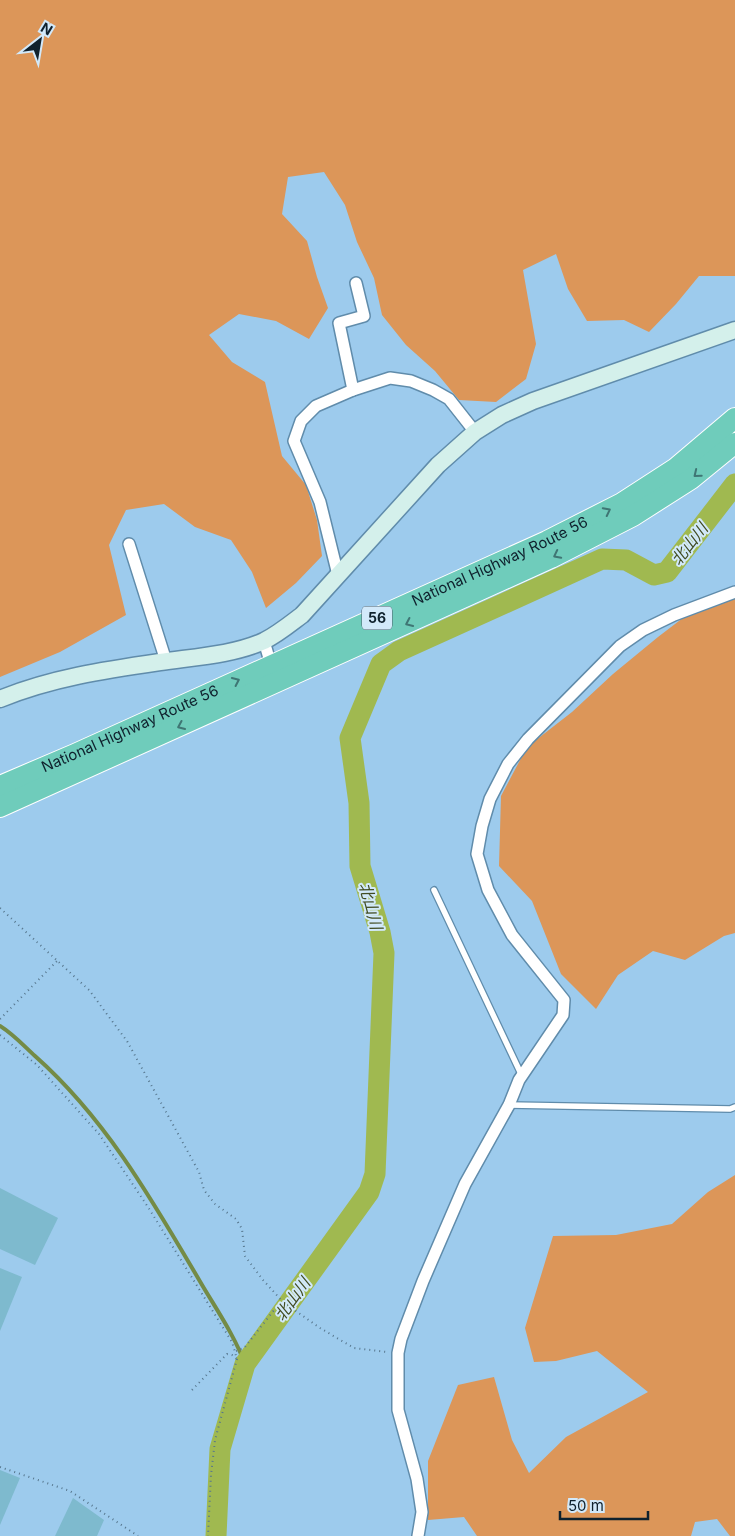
<svg xmlns="http://www.w3.org/2000/svg" width="735" height="1536" font-family="Inter,'Noto Sans JP',sans-serif">
<style>
.green{fill:#dc9659}
.lines{fill:none;stroke-linecap:round;stroke-linejoin:round}
.stream{stroke:#748b46;stroke-width:4}
.river{stroke:#a0b950;stroke-width:21}
.building{fill:#7ebace}
.lane-casing{stroke:#608cab;stroke-width:8}
.street-casing{stroke:#608cab;stroke-width:14}
.secondary-casing{stroke:#608cab;stroke-width:19}
.highway-casing{stroke:#fff;stroke-width:22}
.path{stroke:#56768d;stroke-width:2;stroke-dasharray:1 4;stroke-linecap:butt}
.lane{stroke:#fff;stroke-width:5.5}
.street{stroke:#fff;stroke-width:11}
.secondary{stroke:#d4f0eb;stroke-width:16}
.highway{stroke:#6fccbb;stroke-width:20}
.oneway{stroke:#3f7674}
.labels{text-anchor:middle;stroke-width:4;stroke-linejoin:round;paint-order:stroke}
.shield{fill:#d2e9fa;stroke:#4a5d6a;stroke-width:1}
.shield-label{font-size:14px;font-weight:bold;fill:#0f212d}
.street-label{font-size:15px;fill:#0f212d;stroke:#d2e9fa}
.water-label{font-size:16px;font-style:italic;fill:#414c21;stroke:#d2e9fa}
</style>
<rect width="100%" height="100%" fill="#9dcbed"/>
<g class="green">
<polygon points="0,0 735,0 735,276 699,276 676,304 649,332 624,320 587,321 568,289 556,254 523,270 536,344 526,379 496,402 459,400 435,371 406,345 382,315 374,278 357,242 345,205 324,172 288,177 282,214 307,241 317,277 328,308 309,339 276,321 239,314 209,335 232,362 265,382 282,456 306,485 317,520 322,556 296,583 266,608 252,572 231,540 195,527 164,504 126,510 109,545 126,615 60,652 0,677"/>
<polygon points="735,593 735,933 724,936 685,960 653,951 618,975 596,1009 561,974 532,901 499,866 501,796 527,747 572,712 613,674 658,637 696,608"/>
<polygon points="735,1175 735,1536 730,1536 717,1519 695,1522 691,1536 477,1536 464,1517 428,1520 428,1461 458,1385 494,1377 512,1440 529,1473 566,1437 648,1392 597,1351 556,1361 534,1362 525,1328 553,1236 616,1235 672,1224 708,1192"/>
</g>
<g class="lines">
<path class="stream" d="M0,1026c13,8 24,20 35,30 70,62 116,142 163,222 16,28 36,56 47,86"/>
<polyline class="river" points="216,1536 220,1449 245,1364 369,1192 375,1174 384,953 380,932 360,866 359,803 350,738 381,664 399,651 602,559 626,560 654,575 667,572 735,484"/>
</g>
<g class="building">
<polygon points="0,1188 58,1218 35,1265 0,1249"/>
<polygon points="0,1268 22,1277 0,1331"/>
<polygon points="0,1470 20,1478 0,1525"/>
<polygon points="73,1498 104,1520 97,1536 55,1536"/>
</g>
<g class="lines">
<defs>
<g id="lane">
<polyline points="434,890 522,1076"/>
<polyline points="509,1105 730,1109 735,1107"/>
</g>
<g id="street">
<polyline points="353,390 339,323 364,316 356,283"/>
<polyline points="129,544 166,661"/>
<polyline points="338,575 320,502 294,441 301,421 316,406 353,390 390,378 411,381 433,390 449,399 475,432"/>
<polyline points="264,641 271,665 274,670"/>
<polyline points="418,1536 422,1512 417,1479 398,1410 398,1353 401,1339 423,1281 465,1184 509,1105 519,1080 563,1015 564,1000 512,935 488,890 477,854 482,826 490,799 508,764 528,739 620,646 643,630 674,615 735,592"/>
</g>
<path id="secondary" d="M0,699c51,-21 105,-29 160,-37 34,-5 73,-7 104,-21 14,-7 26,-17 38,-26l136,-150 37,-33 27,-17 31,-14 202,-71"/>
<g id="highway">
<path id="s1" d="M0,786l75,-32 472,-213 75,-38 54,-35 59,-50"/>
<polyline points="0,807 551,558 633,516 691,479 735,443"/>
</g>
</defs>
<use href="#lane" class="lane-casing"/>
<use href="#street" class="street-casing"/>
<use href="#secondary" class="secondary-casing"/>
<use href="#highway" class="highway-casing"/>
<g class="path">
<polyline points="0,908 89,990 127,1041 199,1172 204,1190 215,1204 236,1219 242,1229 245,1256 263,1280 283,1302 320,1328 354,1348 387,1352"/>
<polyline points="0,1019 58,960"/>
<polyline points="0,1035 37,1065 99,1134 148,1207 232,1342 237,1359 215,1440 211,1475 208,1536"/>
<polyline points="236,1351 245,1347 282,1300"/>
<polyline points="192,1390 227,1354 232,1355 237,1359"/>
<polyline points="0,1467 70,1491 138,1536"/>
</g>
<use href="#lane" class="lane"/>
<use href="#street" class="street"/>
<use href="#secondary" class="secondary"/>
<use href="#highway" class="highway"/>
</g>
<defs><path id="oneway-chevron" d="M-2-3.5L2.5 0L-2 3.5" fill="none" stroke-width="1.6" stroke-linecap="round" stroke-linejoin="round" transform="scale(1.25)"/></defs>
<g class="oneway">
<use href="#oneway-chevron" transform="translate(697 474) rotate(141)"/>
<use href="#oneway-chevron" transform="translate(607 511) rotate(-27)"/>
<use href="#oneway-chevron" transform="translate(557 555) rotate(153)"/>
<use href="#oneway-chevron" transform="translate(409 623) rotate(155)"/>
<use href="#oneway-chevron" transform="translate(236 681) rotate(-25)"/>
<use href="#oneway-chevron" transform="translate(181 726) rotate(156)"/>
</g>
<g class="labels">
<rect class="shield" x="362" y="606.5" width="30" height="23" rx="4"/>
<g class="shield-label">
<text x="377" y="623">56</text>
</g>
<g class="street-label">
<text dy="5" stroke="none"><textPath href="#s1" startOffset="548">National Highway Route 56</textPath></text>
<text dy="5" stroke="none"><textPath href="#s1" startOffset="142">National Highway Route 56</textPath></text>
</g>
<g class="water-label">
<text transform="translate(689 544) rotate(-52)" y="6">北山川</text>
<text transform="translate(371 906) rotate(75)" y="6">北山川</text>
<text transform="translate(292 1299) rotate(-54)" y="6">北山川</text>
</g>
</g>
<g transform="translate(40 40) rotate(31)" stroke="#d2e9fa" stroke-width="4" paint-order="stroke">
<path d="M0-4L9 19L0 12L-9 19Z" fill="#0f212d"/>
<text y="-8" font-size="14" font-weight="bold" text-anchor="middle" fill="#0f212d">N</text>
</g>
<path d="M560 1511v8h88v-8" fill="none" stroke="#0f212d" stroke-width="2.5"/>
<text x="568" y="1511" font-size="15" fill="#0f212d" stroke="#d2e9fa" stroke-width="4" paint-order="stroke">50 m</text>
</svg>
